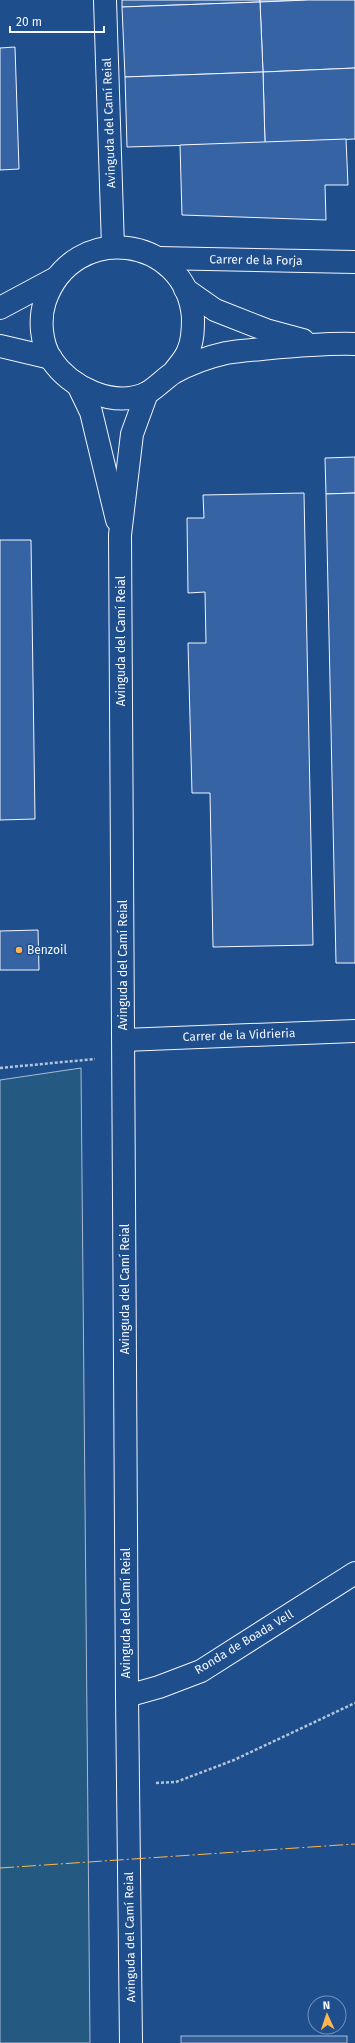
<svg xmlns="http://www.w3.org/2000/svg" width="355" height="2043" font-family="'Fira Sans',sans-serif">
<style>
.green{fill:#245a82;stroke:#a8bbd7}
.parking{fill:#305b95;stroke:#a8bbd7}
.building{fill:#3563a3;stroke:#f2f6ff}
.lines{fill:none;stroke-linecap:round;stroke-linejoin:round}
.street-casing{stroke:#f2f6ff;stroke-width:24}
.secondary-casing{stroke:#f2f6ff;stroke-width:24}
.path{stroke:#b3c4dc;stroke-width:2.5;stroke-dasharray:3 2;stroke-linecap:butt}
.street{stroke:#1f4e8c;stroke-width:22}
.secondary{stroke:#1f4e8c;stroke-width:22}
.power{stroke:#ffb74d;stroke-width:1;stroke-dasharray:14 3 2 3;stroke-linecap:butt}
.poi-dot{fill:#ffb74d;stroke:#1f4e8c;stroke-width:1.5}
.labels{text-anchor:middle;stroke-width:3;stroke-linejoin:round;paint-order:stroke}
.street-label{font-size:12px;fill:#f2f6ff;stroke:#1f4e8c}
.poi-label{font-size:12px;fill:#f2f6ff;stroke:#1f4e8c;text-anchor:start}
</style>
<rect width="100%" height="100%" fill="#1f4e8c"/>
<polygon class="green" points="81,1068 90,2043 0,2043 0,1080"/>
<rect class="parking" x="181" y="2036" width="166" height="7"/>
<g class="building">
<polygon points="122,0 260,0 260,2 122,7"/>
<polygon points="260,0 308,0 260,2"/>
<polygon points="308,0 355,0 355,68 263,72 260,2"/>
<polygon points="260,2 263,72 125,77 122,7"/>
<polygon points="15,47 19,169 0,170 0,48"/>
<polygon points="355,68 355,139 265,143 263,72"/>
<polygon points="263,72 265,143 127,147 125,77"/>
<polygon points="346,139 348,185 325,185 326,220 182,215 180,145"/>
<polygon points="355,457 355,493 326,494 325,458"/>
<polygon points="304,493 313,945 213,947 210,793 192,793 188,643 206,643 205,592 188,593 187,518 204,518 203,495"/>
<polygon points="355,493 355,963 336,963 326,494"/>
<polygon points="0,540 31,540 35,819 0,820"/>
<polygon points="38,930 39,970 0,970 0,931"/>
</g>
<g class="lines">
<defs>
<g id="street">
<polyline points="105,0 113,247"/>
<polyline points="158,258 355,262"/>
<polyline points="78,385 91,412 117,520"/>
<polyline points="124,1040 355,1031"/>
<polyline points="127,1696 159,1687 201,1671 355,1573"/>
<polyline points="131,2043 127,1696 120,535 132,434 147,393"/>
</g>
<g id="secondary">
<polyline points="185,289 215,310 266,330 303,340"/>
<polyline points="0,308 56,278"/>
<polyline points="0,346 51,358"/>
<path d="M173,373c5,-7 12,-14 15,-22 5,-10 5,-22 5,-33 -6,-83 -120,-98 -148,-17 -6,18 -4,42 6,58 19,28 62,50 96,34 9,-5 17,-14 26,-20 16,-9 35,-16 53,-20 12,-2 24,-3 36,-4 32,-3 62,-6 93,-5"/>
</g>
</defs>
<use href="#street" class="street-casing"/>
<use href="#secondary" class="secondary-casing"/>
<g class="path">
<polyline points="0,1068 95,1059"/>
<polyline points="156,1783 176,1782 234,1760 355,1703"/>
</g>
<use href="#street" class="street"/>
<use href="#secondary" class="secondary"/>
<polyline class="power" points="0,1868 355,1844"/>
</g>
<circle class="poi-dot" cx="19" cy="950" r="4"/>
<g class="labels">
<g class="street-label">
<text transform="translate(109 123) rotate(-92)" y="4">Avinguda del Camí Reial</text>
<text transform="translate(256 260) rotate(1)" y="4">Carrer de la Forja</text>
<text transform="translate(121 641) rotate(-90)" y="4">Avinguda del Camí Reial</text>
<text transform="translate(123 965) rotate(-90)" y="4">Avinguda del Camí Reial</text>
<text transform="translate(239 1035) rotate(-2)" y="4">Carrer de la Vidrieria</text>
<text transform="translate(125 1289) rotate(-90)" y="4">Avinguda del Camí Reial</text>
<text transform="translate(126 1613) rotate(-90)" y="4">Avinguda del Camí Reial</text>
<text transform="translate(244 1642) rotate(-31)" y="4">Ronda de Boada Vell</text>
<text transform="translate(130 1937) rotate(-91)" y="4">Avinguda del Camí Reial</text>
</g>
<g class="poi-label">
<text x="27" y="954">Benzoil</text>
</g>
</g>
<g transform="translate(327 2015) rotate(357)"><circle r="19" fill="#1f4e8c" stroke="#7391ba"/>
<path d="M0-3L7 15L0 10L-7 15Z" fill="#ffb74d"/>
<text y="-6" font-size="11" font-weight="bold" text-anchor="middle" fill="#f2f6ff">N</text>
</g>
<path d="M10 26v6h94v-6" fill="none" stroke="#f2f6ff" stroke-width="2"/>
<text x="16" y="26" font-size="12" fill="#f2f6ff" stroke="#1f4e8c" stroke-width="3" paint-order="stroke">20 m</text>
</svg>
